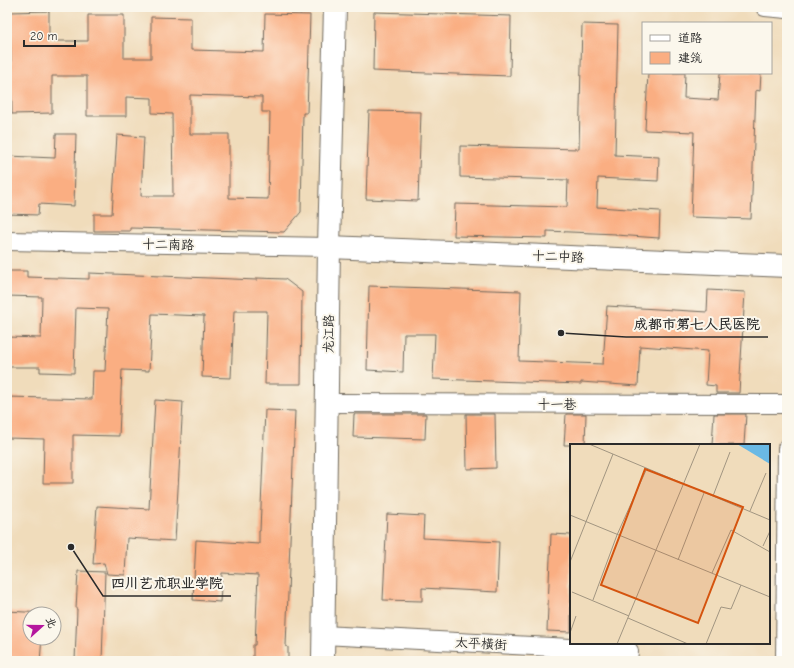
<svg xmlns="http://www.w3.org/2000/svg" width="794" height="668" font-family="'Comic Neue','LXGW WenKai TC',sans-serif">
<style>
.building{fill:#faae82;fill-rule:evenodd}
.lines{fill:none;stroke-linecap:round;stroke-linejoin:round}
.minor-casing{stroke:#70695d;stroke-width:20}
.tertiary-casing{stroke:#70695d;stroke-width:24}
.minor{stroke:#fff;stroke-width:18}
.tertiary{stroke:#fff;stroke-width:22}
.labels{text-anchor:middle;stroke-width:4;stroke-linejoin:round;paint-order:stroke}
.street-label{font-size:13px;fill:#2b2b2b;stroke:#fbf7ec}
.inset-road{fill:none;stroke:#a19581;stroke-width:1}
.view{fill:#d5540f;fill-opacity:0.15;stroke:#d5540f;stroke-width:2}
.inset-edge{fill:none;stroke:#2b2b2b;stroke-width:2}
.leader{fill:none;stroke:#2b2b2b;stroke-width:1.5}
.callout-dot{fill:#2b2b2b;stroke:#fbf7ec;stroke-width:1.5}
.callout-label{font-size:14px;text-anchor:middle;font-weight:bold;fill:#2b2b2b;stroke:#fbf7ec;stroke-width:4;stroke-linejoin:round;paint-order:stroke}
</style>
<rect width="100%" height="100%" fill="#fbf7ec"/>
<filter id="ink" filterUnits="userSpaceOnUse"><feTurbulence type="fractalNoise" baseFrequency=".025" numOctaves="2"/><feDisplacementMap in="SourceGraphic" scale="8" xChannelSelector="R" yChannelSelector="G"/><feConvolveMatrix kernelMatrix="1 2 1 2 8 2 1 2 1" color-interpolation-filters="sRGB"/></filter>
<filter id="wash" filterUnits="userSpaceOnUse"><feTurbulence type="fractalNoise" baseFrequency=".012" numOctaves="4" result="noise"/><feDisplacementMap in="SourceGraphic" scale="16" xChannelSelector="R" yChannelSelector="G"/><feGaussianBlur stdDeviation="0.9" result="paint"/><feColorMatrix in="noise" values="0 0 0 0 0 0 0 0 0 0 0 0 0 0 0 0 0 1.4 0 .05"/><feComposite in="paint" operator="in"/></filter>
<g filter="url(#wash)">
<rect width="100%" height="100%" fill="#f0dcbb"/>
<g id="blocks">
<g class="building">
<path d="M49,11v30h39v-26h36v43h27v-41l40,1v32l73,2 1,-38 45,1 -3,98h-4l-2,99 -17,20 -154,-4v3h-36v-17h18l5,-79 27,2 -3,59h32l-1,-82 -20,-1v-15l-26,-1v19h-39v-40h-35v37l-40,1 -2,-102zM190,95l72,2v15h8l-2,87 -39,-1v-64h-39z"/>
<polygon points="374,12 511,16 510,76 373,71"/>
<polygon points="582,24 618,25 615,155 659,157 658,181 598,178 597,207 660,211 659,238 616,235 616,234 547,231 547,238 454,236 455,204 567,207 568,180 460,177 460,146 579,149"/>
<polygon points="648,73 685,73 684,98 718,100 720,73 761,73 760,91 756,90 751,219 691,217 694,132 645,130"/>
<polygon points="369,111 421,112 418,201 366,199"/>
<polygon points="56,134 76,134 74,206 39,204 38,215 7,214 8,156 55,158"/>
<polygon points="7,271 27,271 27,277 89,279 89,273 257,280 257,278 285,279 302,292 301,384 265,384 267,311 234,311 231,378 202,377 204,316 152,314 149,371 122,370 119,436 73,435 73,483 43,483 44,439 7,438 7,397 92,399 93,371 105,371 108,309 76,308 74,373 40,372 40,367 7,367 7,337 41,338 42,297 7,296"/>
<polygon points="369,286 521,291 519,361 603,364 607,306 707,312 708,290 745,292 739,393 716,393 716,386 706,385 708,351 640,346 638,386 581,382 581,384 433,379 435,334 404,334 403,372 367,370"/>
<polygon points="155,400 183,402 175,541 127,538 125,575 107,574 104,563 93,564 97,506 149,509"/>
<polygon points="265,410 295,411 286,646 288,647 288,661 253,661 253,645 255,645 258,575 222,573 220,602 193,600 196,540 259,544 259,531 260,531"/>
<polygon points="354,414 426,414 425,439 353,437"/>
<polygon points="466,414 495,414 496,468 467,469"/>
<polygon points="566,414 586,414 585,445 564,445"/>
<polygon points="714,414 746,414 744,445 712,445"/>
<polygon points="387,514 424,516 423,538 499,542 497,592 422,588 422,601 383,600"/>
<polygon points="551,534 571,535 571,632 547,631"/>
<polygon points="78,571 105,572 102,661 75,661 77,609 76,609"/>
<polygon points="7,611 43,613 43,614 30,614 30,638 42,638 40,661 7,661"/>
</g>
</g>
</g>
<g filter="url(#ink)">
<use href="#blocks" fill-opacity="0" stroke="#70695d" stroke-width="1"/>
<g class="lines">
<defs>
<g id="minor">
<polyline points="765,7 787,9"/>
<polyline points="7,241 329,247"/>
<polyline points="327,403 787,404"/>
<polyline points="323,635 629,651 628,661"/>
<polyline points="785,661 787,448"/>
</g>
<g id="tertiary">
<polyline points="329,247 787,266"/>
<polyline points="323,661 329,247 335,7"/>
</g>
</defs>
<use href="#minor" class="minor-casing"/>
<use href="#tertiary" class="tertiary-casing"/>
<use href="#minor" class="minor"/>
<use href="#tertiary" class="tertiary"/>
</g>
</g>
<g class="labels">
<g class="street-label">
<text transform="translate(168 244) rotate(1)" y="5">十二南路</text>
<text transform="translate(558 256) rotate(2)" y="5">十二中路</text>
<text transform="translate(328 334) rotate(-89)" y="5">龙江路</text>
<text x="557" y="409">十一巷</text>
<text transform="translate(481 643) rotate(3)" y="5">太平横街</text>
</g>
</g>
<g transform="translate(570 444)">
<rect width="200" height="200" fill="#f0dcbb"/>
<path d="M167,0h33v20z" fill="#6ab9e5"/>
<path class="inset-road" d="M19,0l181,76M143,52l17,-44M180,67l16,-38M0,71l200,82M193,102l7,-15M108,116l26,-67M0,118l43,-108M142,129l19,-43 39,22M2,148l57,24M23,156l24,-65 30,-67M58,174l60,26M0,189l6,-17M47,200l83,-200M136,200l15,-37 10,2 10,-24"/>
<path class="view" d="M75,25l98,38 -45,116 -97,-38z"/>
<rect width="200" height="200" class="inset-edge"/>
</g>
<path class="leader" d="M561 333L626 337H768M71 547L103 596H231"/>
<g class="callout-dot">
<circle cx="561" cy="333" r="4"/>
<circle cx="71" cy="547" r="4"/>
</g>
<g class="callout-label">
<text x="697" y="329">成都市第七人民医院</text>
<text x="167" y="588">四川艺术职业学院</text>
</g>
<rect width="794" height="668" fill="none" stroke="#fbf7ec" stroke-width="24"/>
<rect x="642" y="22" width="130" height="52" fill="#fbf7ec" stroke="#a8a59f"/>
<rect x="650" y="35" width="20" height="6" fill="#ffffff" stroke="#a8a59f"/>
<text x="678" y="42" font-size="12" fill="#2b2b2b">道路</text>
<rect x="650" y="52" width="20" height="12" fill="#faae82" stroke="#a8a59f"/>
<text x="678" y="62" font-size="12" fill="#2b2b2b">建筑</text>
<g transform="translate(42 626) rotate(69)"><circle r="19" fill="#fbf7ec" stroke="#a8a59f"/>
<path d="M0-3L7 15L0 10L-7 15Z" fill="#b5179e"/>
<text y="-6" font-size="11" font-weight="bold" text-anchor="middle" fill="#2b2b2b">北</text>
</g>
<path d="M24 40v6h51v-6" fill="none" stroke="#2b2b2b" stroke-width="2"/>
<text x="30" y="40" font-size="12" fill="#2b2b2b" stroke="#fbf7ec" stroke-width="3" paint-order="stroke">20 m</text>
</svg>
